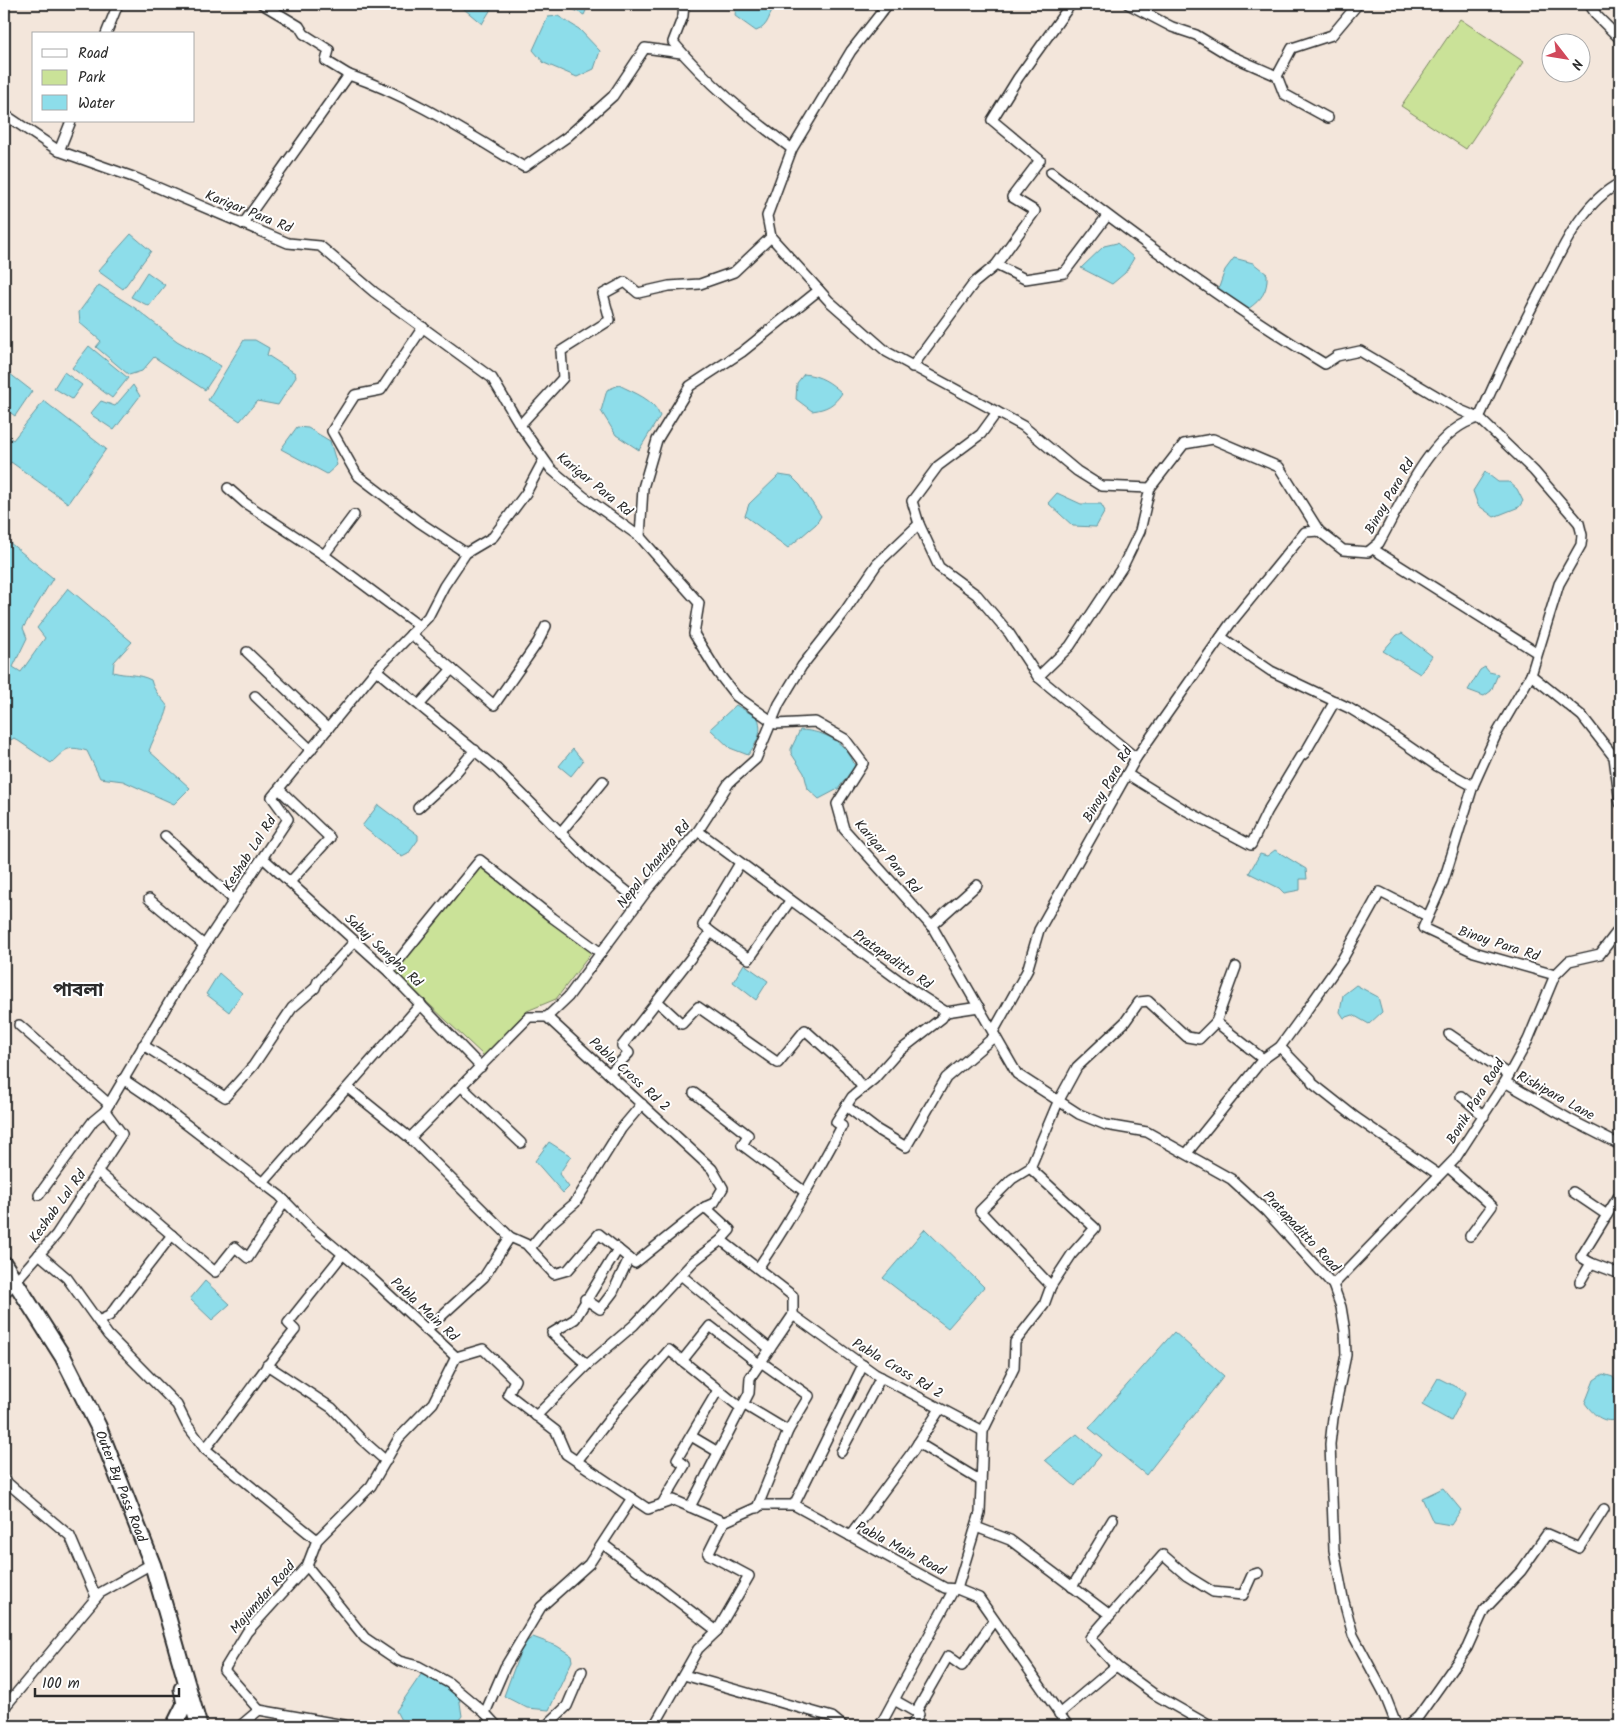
<svg xmlns="http://www.w3.org/2000/svg" width="1624" height="1730" font-family="Kalam,'Noto Sans Bengali',sans-serif">
<style>
.green{fill:#cae298;stroke:#7a8662}
.water{fill:#8dddea;stroke:#66969e}
.lines{fill:none;stroke-linecap:round;stroke-linejoin:round}
.street-casing{stroke:#2b2b2b;stroke-width:12}
.primary-casing{stroke:#2b2b2b;stroke-width:19}
.street{stroke:#fff;stroke-width:9}
.primary{stroke:#fff;stroke-width:15}
.labels{text-anchor:middle;stroke-width:4;stroke-linejoin:round;paint-order:stroke}
.street-label{font-size:14px;fill:#2b2b2b;stroke:#fff}
.district-label{font-size:19px;font-weight:bold;fill:#2b2b2b;stroke:#fff}
</style>
<rect width="100%" height="100%" fill="#f3e6db"/>
<filter id="ink" filterUnits="userSpaceOnUse"><feTurbulence type="fractalNoise" baseFrequency=".02" numOctaves="2"/><feDisplacementMap in="SourceGraphic" scale="10" xChannelSelector="R" yChannelSelector="G"/><feConvolveMatrix kernelMatrix="1 2 1 2 8 2 1 2 1" color-interpolation-filters="sRGB"/></filter>
<g filter="url(#ink)">
<g class="green">
<polygon points="1460,19 1524,62 1466,149 1401,106"/>
<polygon points="480,865 592,952 556,999 527,1011 484,1056 395,972"/>
</g>
<g class="water">
<polygon points="458,4 494,4 482,24"/>
<polygon points="563,4 589,4 584,15"/>
<path d="M736,4h38c-4,9 -5,23 -18,27l-21,-15z"/>
<polygon points="558,16 579,29 600,51 594,69 577,77 544,63 533,50 548,17"/>
<polygon points="131,234 151,251 123,289 98,271"/>
<polygon points="1117,243 1134,258 1125,273 1112,284 1081,268 1104,246"/>
<path d="M1234,258l19,5 14,11c1,17 -5,25 -19,35l-30,-19 7,-20z"/>
<polygon points="147,272 165,285 149,306 131,297"/>
<polygon points="99,285 135,308 177,341 221,366 205,390 154,357 142,371 129,375 96,347 101,341 80,323 79,312"/>
<polygon points="244,340 255,340 269,348 267,355 295,373 296,377 278,405 257,401 240,421 208,400"/>
<polygon points="89,346 128,378 112,398 72,368"/>
<polygon points="5,370 32,391 15,416 4,408"/>
<polygon points="64,372 82,385 72,399 54,388"/>
<path d="M804,374c17,2 26,8 38,19 -8,12 -15,16 -30,18l-16,-12 1,-16z"/>
<polygon points="133,385 140,396 114,430 90,414 101,401 115,406"/>
<path d="M619,385c15,8 35,14 41,31l-21,34 -23,-15 -15,-24 6,-21z"/>
<polygon points="44,401 106,449 68,503 11,462 4,472 4,434 13,440"/>
<polygon points="297,427 308,428 330,441 337,465 327,474 281,449"/>
<polygon points="1485,472 1498,482 1509,482 1517,489 1523,501 1519,507 1494,517 1478,505 1473,491"/>
<polygon points="779,475 792,477 800,485 821,516 816,524 788,548 745,516 749,504"/>
<polygon points="1057,493 1081,504 1101,504 1105,511 1096,527 1073,526 1048,503"/>
<path d="M4,538l49,40 -30,50 4,10 -14,29 8,5 24,-34 -8,-10 31,-40 64,54 -18,20 -1,10c14,4 24,1 38,8 3,12 10,17 17,27 -3,15 -14,28 -19,44l41,37 -16,16 -51,-23 -23,-3 -13,-27c-20,-6 -21,-2 -36,12l-37,-25 -10,6z"/>
<polygon points="1402,633 1432,656 1420,674 1383,651 1397,635"/>
<polygon points="1485,667 1489,672 1498,674 1491,691 1484,696 1468,690 1480,670"/>
<path d="M736,705l22,13c5,15 -1,24 -10,37l-18,-7 -20,-19z"/>
<path d="M800,730c25,1 46,12 55,36l-17,23 -19,10 -11,-10 -4,-16 -13,-20v-4z"/>
<polygon points="573,749 583,761 571,776 559,766"/>
<polygon points="378,805 418,835 418,840 408,854 402,857 362,826"/>
<polygon points="1275,850 1306,869 1307,879 1300,879 1300,890 1284,893 1279,888 1249,873 1260,854 1267,856"/>
<polygon points="744,964 768,981 756,1000 733,982"/>
<polygon points="219,973 242,993 229,1012 206,994"/>
<polygon points="1356,985 1378,997 1382,1012 1369,1024 1353,1015 1344,1018 1340,1012 1343,995"/>
<polygon points="549,1142 571,1156 559,1174 569,1187 563,1193 535,1161"/>
<polygon points="925,1229 984,1287 948,1328 883,1278"/>
<polygon points="205,1281 230,1304 212,1320 190,1299"/>
<polygon points="1174,1332 1224,1376 1146,1475 1089,1428"/>
<path d="M1603,1374l10,3 3,5 -3,15 7,8 -1,11 -3,4c-14,3 -23,-6 -31,-17l9,-23z"/>
<polygon points="1438,1378 1466,1392 1451,1421 1422,1405"/>
<polygon points="1077,1434 1101,1455 1075,1486 1045,1460"/>
<polygon points="1443,1488 1461,1510 1451,1525 1433,1522 1422,1498"/>
<polygon points="533,1637 557,1646 571,1655 572,1661 549,1710 527,1708 504,1696 523,1644"/>
<polygon points="422,1673 459,1696 462,1716 454,1726 404,1726 396,1711"/>
</g>
<g class="lines">
<defs>
<g id="street">
<polyline points="262,4 299,26 304,34 329,50 326,61 349,75"/>
<path d="M684,4l-1,12 -10,26c35,42 76,75 119,107"/>
<polyline points="888,4 851,51 792,149 767,216 771,237 829,301 887,352 1023,426 1077,471 1101,486 1150,488 1184,444 1213,439 1279,467 1319,531"/>
<polyline points="1128,4 1172,27 1196,35 1229,55 1277,76 1284,94 1328,118"/>
<polyline points="1589,4 1597,16 1620,39"/>
<polyline points="106,34 118,4"/>
<polyline points="1277,76 1292,48 1332,35 1358,4"/>
<polyline points="4,114 59,151 133,177 288,243 320,246 374,292 492,378 520,425 551,469 583,496 640,537 699,603 694,634 718,673 736,696 776,724 815,722 845,739 863,763 837,804 844,829 933,928 1017,1074 1079,1114 1106,1125 1147,1132 1231,1179 1266,1211 1333,1285 1341,1307 1345,1331 1346,1355 1333,1418 1330,1444 1334,1550 1343,1598 1353,1635 1384,1693 1397,1726"/>
<polyline points="59,151 71,121"/>
<path d="M1051,172c89,69 178,134 274,192l12,-8 23,-5 100,59 19,8c20,-45 41,-89 64,-132 19,-36 38,-83 77,-103"/>
<path d="M243,224l106,-149c62,21 118,58 175,92l43,-30 46,-41 32,-48 36,5"/>
<polyline points="996,265 1035,211 1012,197 1040,160 992,120 1018,78 1071,4"/>
<polyline points="423,327 381,390 355,395 332,431 357,475 419,522 466,553"/>
<polyline points="912,367 974,283 996,265 1025,279 1064,273 1107,216"/>
<polyline points="997,412 981,434 938,466 912,501 919,524 939,567 977,595 1009,633 1038,677 1136,758"/>
<polyline points="520,425 563,378 561,351 610,320 603,294 625,282 638,293 669,286 700,284 734,272 771,237"/>
<polyline points="228,488 245,503 324,555"/>
<polyline points="354,515 324,555 419,626"/>
<polyline points="640,537 643,488 657,440 690,386 742,352 819,290"/>
<polyline points="1373,549 1536,652"/>
<polyline points="411,634 494,705 538,642 546,626"/>
<polyline points="1221,637 1271,671 1349,708 1385,730 1437,766 1473,786"/>
<polyline points="247,652 328,729"/>
<polyline points="376,670 497,769 591,863 639,901"/>
<polyline points="1531,675 1582,716 1614,757 1620,803"/>
<polyline points="1038,677 1070,646 1123,566 1140,531 1150,488"/>
<polyline points="255,696 311,750"/>
<polyline points="420,704 452,669"/>
<polyline points="1127,774 1185,810 1251,845 1267,812 1300,757 1305,753 1335,701"/>
<polyline points="279,789 330,838 290,882"/>
<polyline points="418,808 452,777 475,750"/>
<polyline points="698,831 912,990 946,1012 979,1007"/>
<polyline points="561,832 603,781"/>
<polyline points="165,836 234,900"/>
<polyline points="263,858 389,972 481,1067"/>
<polyline points="149,899 204,945"/>
<polyline points="931,926 977,885"/>
<polyline points="711,932 749,959 790,901"/>
<polyline points="1236,967 1216,1022 1263,1059 1280,1047 1304,1014 1342,960 1380,892 1427,916"/>
<polyline points="389,972 480,860 553,918 601,953"/>
<polyline points="657,1001 682,1024 698,1007 778,1063 805,1030 846,1067 863,1088"/>
<polyline points="547,1017 568,997 649,888 698,831 729,783 756,759 779,704 802,666 843,614 877,564 919,524"/>
<polyline points="19,1025 109,1104"/>
<path d="M993,1032l34,-61 12,-41 97,-172 94,-134 75,-92 14,-1 24,19 25,2 11,-9c22,-39 53,-115 100,-125l55,53 45,52 3,12 -1,10 -22,39 -28,91 -35,60 -23,51 -30,97 -20,45 51,24 81,23"/>
<polyline points="1449,1034 1509,1075"/>
<polyline points="143,1045 225,1097 253,1066 292,1008 315,988 318,981 355,941"/>
<polyline points="1280,1047 1311,1079 1312,1083 1355,1117 1439,1175"/>
<polyline points="609,1074 629,1053 622,1046 711,932 703,925 740,863"/>
<polyline points="123,1079 157,1102 280,1196 308,1225 369,1276 456,1357"/>
<polyline points="1505,1082 1569,1119 1620,1145"/>
<polyline points="462,1087 521,1143"/>
<polyline points="348,1088 410,1138"/>
<polyline points="694,1093 748,1135 742,1145 805,1192"/>
<polyline points="1461,1096 1484,1116"/>
<polyline points="846,1106 876,1129 906,1147 946,1078 995,1036"/>
<polyline points="1187,1153 1263,1059"/>
<polyline points="1448,1167 1492,1206 1470,1236"/>
<polyline points="1030,1168 1095,1228 1072,1254 1051,1286"/>
<polyline points="98,1172 215,1272 235,1247 248,1258 285,1201"/>
<polyline points="263,1183 421,1004"/>
<polyline points="1573,1192 1607,1215"/>
<polyline points="39,1195 93,1121 105,1111"/>
<polyline points="510,1237 526,1244 554,1274 568,1270 599,1234 635,1263 705,1207"/>
<polyline points="530,1248 548,1226 575,1203 621,1129 642,1104"/>
<polyline points="39,1254 67,1278 108,1335 177,1405 187,1425 205,1449 317,1540"/>
<polyline points="1591,1263 1581,1257 1620,1194"/>
<path d="M758,1268c31,-45 58,-93 84,-142l-6,-4 16,-25 22,-18 23,-26 45,-35 4,-6"/>
<polyline points="682,1276 770,1349"/>
<polyline points="1580,1282 1591,1263 1620,1274"/>
<polyline points="1333,1285 1455,1159 1505,1082 1528,1040 1555,975 1569,961 1600,954 1620,928"/>
<polyline points="4,1294 56,1235 122,1134 105,1111 188,970 288,819 272,797 376,670 428,617 444,586 466,553 493,537 526,493 543,461"/>
<polyline points="585,1299 600,1309 613,1292 629,1258"/>
<polyline points="793,1315 875,1374 983,1431"/>
<polyline points="98,1321 109,1316 172,1235"/>
<polyline points="426,1330 484,1277 510,1237 410,1138 529,1017 547,1017 712,1169 723,1188 714,1203 705,1207 730,1230 721,1240 793,1296 793,1315"/>
<polyline points="456,1357 483,1349 515,1380 508,1394 556,1431 566,1454 648,1509 674,1500 724,1522"/>
<polyline points="682,1361 710,1326 759,1364"/>
<polyline points="267,1365 332,1408 361,1439 386,1461"/>
<polyline points="587,1365 552,1333 575,1319 618,1249"/>
<polyline points="743,1404 788,1431"/>
<polyline points="536,1416 587,1365 634,1325 694,1261 721,1240"/>
<polyline points="691,1436 718,1452"/>
<polyline points="918,1443 981,1481"/>
<path d="M205,1449c32,-39 59,-81 90,-119l-7,-7 55,-69"/>
<polyline points="841,1452 881,1377"/>
<polyline points="577,1461 618,1408 669,1350 741,1408"/>
<polyline points="4,1480 70,1536 96,1597"/>
<polyline points="662,1504 685,1465 677,1459 718,1390"/>
<polyline points="794,1505 863,1365"/>
<polyline points="690,1507 749,1393 750,1378 793,1315"/>
<polyline points="757,1508 788,1431 809,1396 761,1362"/>
<polyline points="724,1522 762,1505 794,1505 945,1588 957,1589 979,1598 1068,1726"/>
<polyline points="976,1527 1010,1540 1110,1615"/>
<polyline points="850,1536 913,1451 940,1409"/>
<polyline points="603,1544 717,1631"/>
<polyline points="307,1566 365,1638 399,1661 418,1666 449,1683 485,1713 497,1726"/>
<polyline points="1072,1587 1113,1519"/>
<polyline points="957,1589 980,1513 983,1431 1014,1368 1015,1342 1044,1305 1051,1286 980,1211 1012,1179 1030,1168 1058,1102 1077,1067 1125,1022 1139,1002 1148,1001 1187,1037 1199,1039 1216,1022"/>
<polyline points="1116,1666 1154,1694 1210,1726"/>
<polyline points="684,1675 832,1717 843,1726"/>
<polyline points="896,1701 919,1714 911,1726"/>
<polyline points="4,1708 100,1593 146,1567"/>
<polyline points="259,1710 224,1670 247,1632 307,1566 317,1540 371,1486 399,1438 433,1403 456,1357"/>
<polyline points="916,1712 948,1656 962,1666 994,1620"/>
<polyline points="485,1713 505,1667 541,1607 589,1564 632,1498"/>
<polyline points="1059,1714 1116,1666 1090,1638 1163,1555 1187,1576 1213,1592 1243,1595 1252,1575 1258,1573"/>
<polyline points="240,1726 259,1710 344,1725"/>
<polyline points="546,1726 567,1706 582,1671"/>
<polyline points="654,1726 698,1649 717,1631 749,1576 708,1554 724,1522"/>
<polyline points="880,1726 954,1589"/>
<polyline points="1407,1726 1418,1717 1467,1648 1484,1610 1521,1571 1547,1534 1579,1548 1604,1509"/>
</g>
<g id="primary">
<path id="s1" d="M4,1264l59,93 35,69 55,140 46,160"/>
<polyline points="174,1726 185,1704 182,1689"/>
</g>
</defs>
<use href="#street" class="street-casing"/>
<use href="#primary" class="primary-casing"/>
<use href="#street" class="street"/>
<use href="#primary" class="primary"/>
</g>
</g>
<g class="labels">
<g class="street-label">
<text transform="translate(249 211) rotate(22)" y="5">Karigar Para Rd</text>
<text transform="translate(595 484) rotate(39)" y="5">Karigar Para Rd</text>
<text transform="translate(1389 496) rotate(-60)" y="5">Binoy Para Rd</text>
<text transform="translate(1107 784) rotate(-60)" y="5">Binoy Para Rd</text>
<text transform="translate(249 853) rotate(-57)" y="5">Keshab Lal Rd</text>
<text transform="translate(888 856) rotate(49)" y="5">Karigar Para Rd</text>
<text transform="translate(653 864) rotate(-51)" y="5">Nepal Chandra Rd</text>
<text transform="translate(1499 943) rotate(18)" y="5">Binoy Para Rd</text>
<text transform="translate(384 950) rotate(43)" y="5">Sabuj Sangha Rd</text>
<text transform="translate(893 959) rotate(35)" y="5">Pratapaditto Rd</text>
<text transform="translate(630 1074) rotate(42)" y="5">Pabla Cross Rd 2</text>
<text transform="translate(1556 1095) rotate(29)" y="5">Rishipara Lane</text>
<text transform="translate(1475 1101) rotate(-58)" y="5">Bonik Para Road</text>
<text transform="translate(57 1206) rotate(-54)" y="5">Keshab Lal Rd</text>
<text transform="translate(1302 1231) rotate(47)" y="5">Pratapaditto Road</text>
<text transform="translate(425 1309) rotate(43)" y="5">Pabla Main Rd</text>
<text transform="translate(898 1368) rotate(31)" y="5">Pabla Cross Rd 2</text>
<text dy="5" stroke="none"><textPath href="#s1" startOffset="252">Outer By Pass Road</textPath></text>
<text transform="translate(901 1548) rotate(28)" y="5">Pabla Main Road</text>
<text transform="translate(262 1597) rotate(-49)" y="5">Majumdar Road</text>
</g>
<g class="district-label">
<text x="78" y="996">পাবলা</text>
</g>
</g>
<rect width="1624" height="1730" fill="none" stroke="#fff" stroke-width="20"/>
<rect x="10" y="10" width="1604" height="1710" fill="none" stroke="#2b2b2b" stroke-width="2" filter="url(#ink)"/>
<rect x="32" y="32" width="162" height="90" fill="#ffffff" stroke="#aaaaaa"/>
<rect x="42" y="49" width="25" height="8" fill="#ffffff" stroke="#aaaaaa"/>
<text x="78" y="58" font-size="15" fill="#2b2b2b">Road</text>
<rect x="42" y="70" width="25" height="15" fill="#cae298" stroke="#aaaaaa"/>
<text x="78" y="82" font-size="15" fill="#2b2b2b">Park</text>
<rect x="42" y="95" width="25" height="15" fill="#8dddea" stroke="#aaaaaa"/>
<text x="78" y="108" font-size="15" fill="#2b2b2b">Water</text>
<g transform="translate(1566 58) rotate(121)"><circle r="24" fill="#ffffff" stroke="#aaaaaa"/>
<path d="M0-4L9 19L0 12L-9 19Z" fill="#d1495b"/>
<text y="-8" font-size="14" font-weight="bold" text-anchor="middle" fill="#2b2b2b">N</text>
</g>
<path d="M35 1688v8h144v-8" fill="none" stroke="#2b2b2b" stroke-width="2.5"/>
<text x="42" y="1688" font-size="15" fill="#2b2b2b" stroke="#ffffff" stroke-width="4" paint-order="stroke">100 m</text>
</svg>
